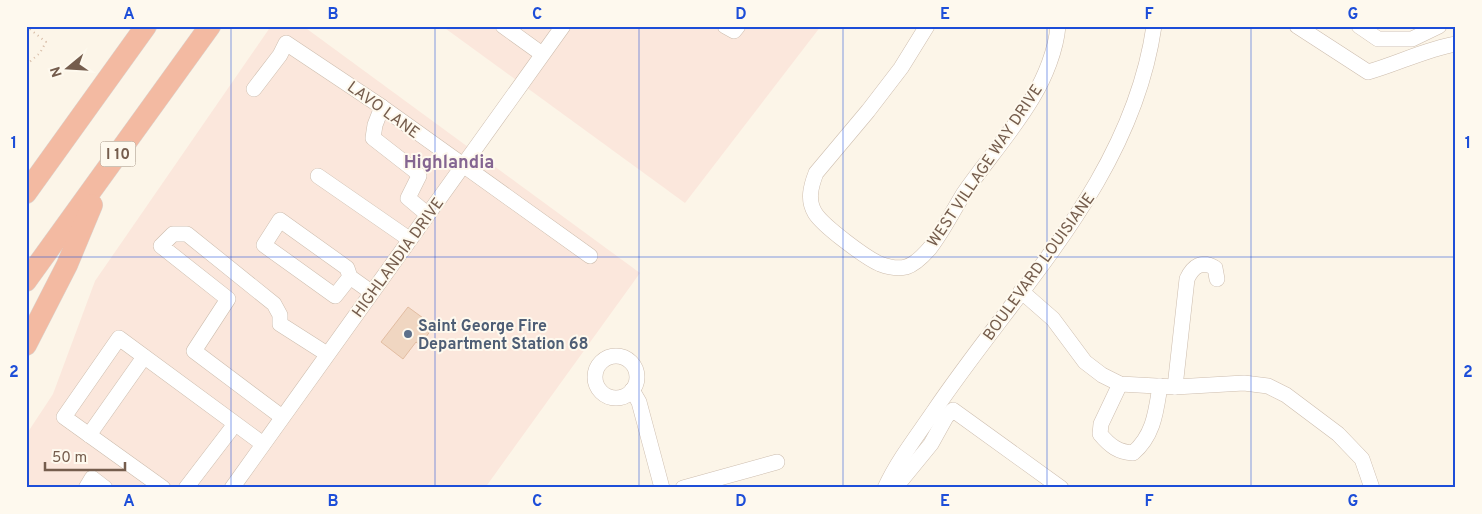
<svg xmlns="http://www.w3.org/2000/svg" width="1482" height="514" font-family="Overpass,sans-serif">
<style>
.commercial{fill:#fbe7dc}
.building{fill:#f0d6c1;stroke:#e2bda2}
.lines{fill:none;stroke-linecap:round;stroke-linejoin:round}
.minor-casing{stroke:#cdbdae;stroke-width:16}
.highway-casing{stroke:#dbd5d1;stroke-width:22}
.path{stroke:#d5b9a3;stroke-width:2;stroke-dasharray:1 4;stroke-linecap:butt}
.minor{stroke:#fff;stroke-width:15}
.highway{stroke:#f3baa2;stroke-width:21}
.grid{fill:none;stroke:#1d4ed8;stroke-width:1;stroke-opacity:0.55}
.service-dot{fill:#5c6f8a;stroke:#fef9ee;stroke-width:2}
.labels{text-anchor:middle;stroke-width:4;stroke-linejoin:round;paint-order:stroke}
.shield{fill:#fef9ee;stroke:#9e8c7d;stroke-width:1}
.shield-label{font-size:15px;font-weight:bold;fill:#755d4d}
.street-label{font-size:16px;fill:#755d4d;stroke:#fef9ee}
.service-label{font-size:16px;font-weight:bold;fill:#4e5e75;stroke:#fef9ee;text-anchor:start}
.neighbourhood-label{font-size:18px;font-weight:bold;fill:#846591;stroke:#fef9ee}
.neatline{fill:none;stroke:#1d4ed8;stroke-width:2}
.grid-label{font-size:16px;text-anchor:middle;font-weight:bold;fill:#1d4ed8}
</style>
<rect width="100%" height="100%" fill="#fcf5e8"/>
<g class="commercial">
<polygon points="271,26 303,26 640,273 485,488 26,488 26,435 53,394 95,281"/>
<polygon points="442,26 821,26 685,203"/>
</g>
<polygon class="building" points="408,307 434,326 420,345 416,342 403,359 381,342"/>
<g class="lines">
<defs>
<g id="minor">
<polyline points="503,26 542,54"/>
<polyline points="725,26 734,31 738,26"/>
<path d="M927,26l-26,42 -33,43 -52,62c-5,13 -9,27 -1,40 8,13 51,45 65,51 8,3 18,5 26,3 10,-3 18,-12 24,-19 13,-17 23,-37 34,-55 22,-32 49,-62 69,-96 12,-20 23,-47 25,-71"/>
<path d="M1297,26l71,46c29,-8 58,-23 88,-28"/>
<polyline points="1359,26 1378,39 1412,39 1439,26"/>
<polyline points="254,89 280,55 286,43 382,107 590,256"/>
<polyline points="382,107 375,125 373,138 414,170 419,176 408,198 427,214"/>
<polyline points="318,176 409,239"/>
<polyline points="350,277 335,296 264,245 280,220 347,268 350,277 371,292"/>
<polyline points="1021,291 1053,319 1085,362 1102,375 1120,384 1175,387 1244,383 1268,386 1286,395 1338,434 1362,459 1372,488"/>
<circle cx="616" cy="377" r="21"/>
<path d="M1120,384l-19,40 -1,10c10,12 18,18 33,19 21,-18 23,-42 27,-67"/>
<path d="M1175,387l12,-108c6,-13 15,-19 28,-11l2,11"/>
<polyline points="632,390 639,402 662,488"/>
<polyline points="282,417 194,351 228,299 161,246 173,234 187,234 274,304 280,315 280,324 327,354"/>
<polyline points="89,435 144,357"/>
<polyline points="86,488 92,478 105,488"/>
<polyline points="163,488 64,417 119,338 263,444"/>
<polyline points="186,488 235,424"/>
<polyline points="232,488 563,26"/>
<polyline points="683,488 777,462"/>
<path d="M885,488c13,-28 32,-52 49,-77 83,-123 198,-232 220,-385"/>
<polyline points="895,488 931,444 946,417 953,410 1061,488"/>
</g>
<g id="highway">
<polyline points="26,193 146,26"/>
<polyline points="26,281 210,26"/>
<polyline points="26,345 67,265 92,205"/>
</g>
</defs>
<use href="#minor" class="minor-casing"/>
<use href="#highway" class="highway-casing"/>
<polyline class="path" points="26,26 46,42 40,53 26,65"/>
<use href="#minor" class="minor"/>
<use href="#highway" class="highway"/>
</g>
<path class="grid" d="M231,26v462M435,26v462M639,26v462M843,26v462M1047,26v462M1251,26v462M26,257h1430"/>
<circle class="service-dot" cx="408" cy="334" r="5"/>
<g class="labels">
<rect class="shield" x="100.5" y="141.5" width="35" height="25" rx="4"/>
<g class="shield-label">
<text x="118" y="159">I 10</text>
</g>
<g class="street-label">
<text transform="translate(384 109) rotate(36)" y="6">LAVO LANE</text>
<text transform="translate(984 165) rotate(-56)" y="6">WEST VILLAGE WAY DRIVE</text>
<text transform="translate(397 257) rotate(-54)" y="6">HIGHLANDIA DRIVE</text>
<text transform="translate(1038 266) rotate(-54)" y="6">BOULEVARD LOUISIANE</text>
</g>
<g class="service-label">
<text x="418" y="331">Saint George Fire<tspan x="418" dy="18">Department Station 68</tspan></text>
</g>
<g class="neighbourhood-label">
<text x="449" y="168">Highlandia</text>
</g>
</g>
<rect width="1482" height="514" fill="none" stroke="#fef9ee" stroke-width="55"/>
<g transform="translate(68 68) rotate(252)" stroke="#fef9ee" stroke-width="4" paint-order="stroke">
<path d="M0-4L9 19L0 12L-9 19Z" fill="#755d4d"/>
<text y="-8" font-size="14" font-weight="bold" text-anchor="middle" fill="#755d4d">N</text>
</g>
<path d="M45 462v8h80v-8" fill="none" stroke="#755d4d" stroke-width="2.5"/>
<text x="52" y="462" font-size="15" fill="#755d4d" stroke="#fef9ee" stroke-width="4" paint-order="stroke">50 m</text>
<rect x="28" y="28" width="1426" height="458" class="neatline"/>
<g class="grid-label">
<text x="129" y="19">A</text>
<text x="333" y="19">B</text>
<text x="537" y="19">C</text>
<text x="741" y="19">D</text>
<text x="945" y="19">E</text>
<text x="1149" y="19">F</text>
<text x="1353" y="19">G</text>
<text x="14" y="148">1</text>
<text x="1468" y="148">1</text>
<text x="14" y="377">2</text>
<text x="1468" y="377">2</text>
<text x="129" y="506">A</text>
<text x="333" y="506">B</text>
<text x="537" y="506">C</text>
<text x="741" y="506">D</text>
<text x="945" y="506">E</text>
<text x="1149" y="506">F</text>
<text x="1353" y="506">G</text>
</g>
</svg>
